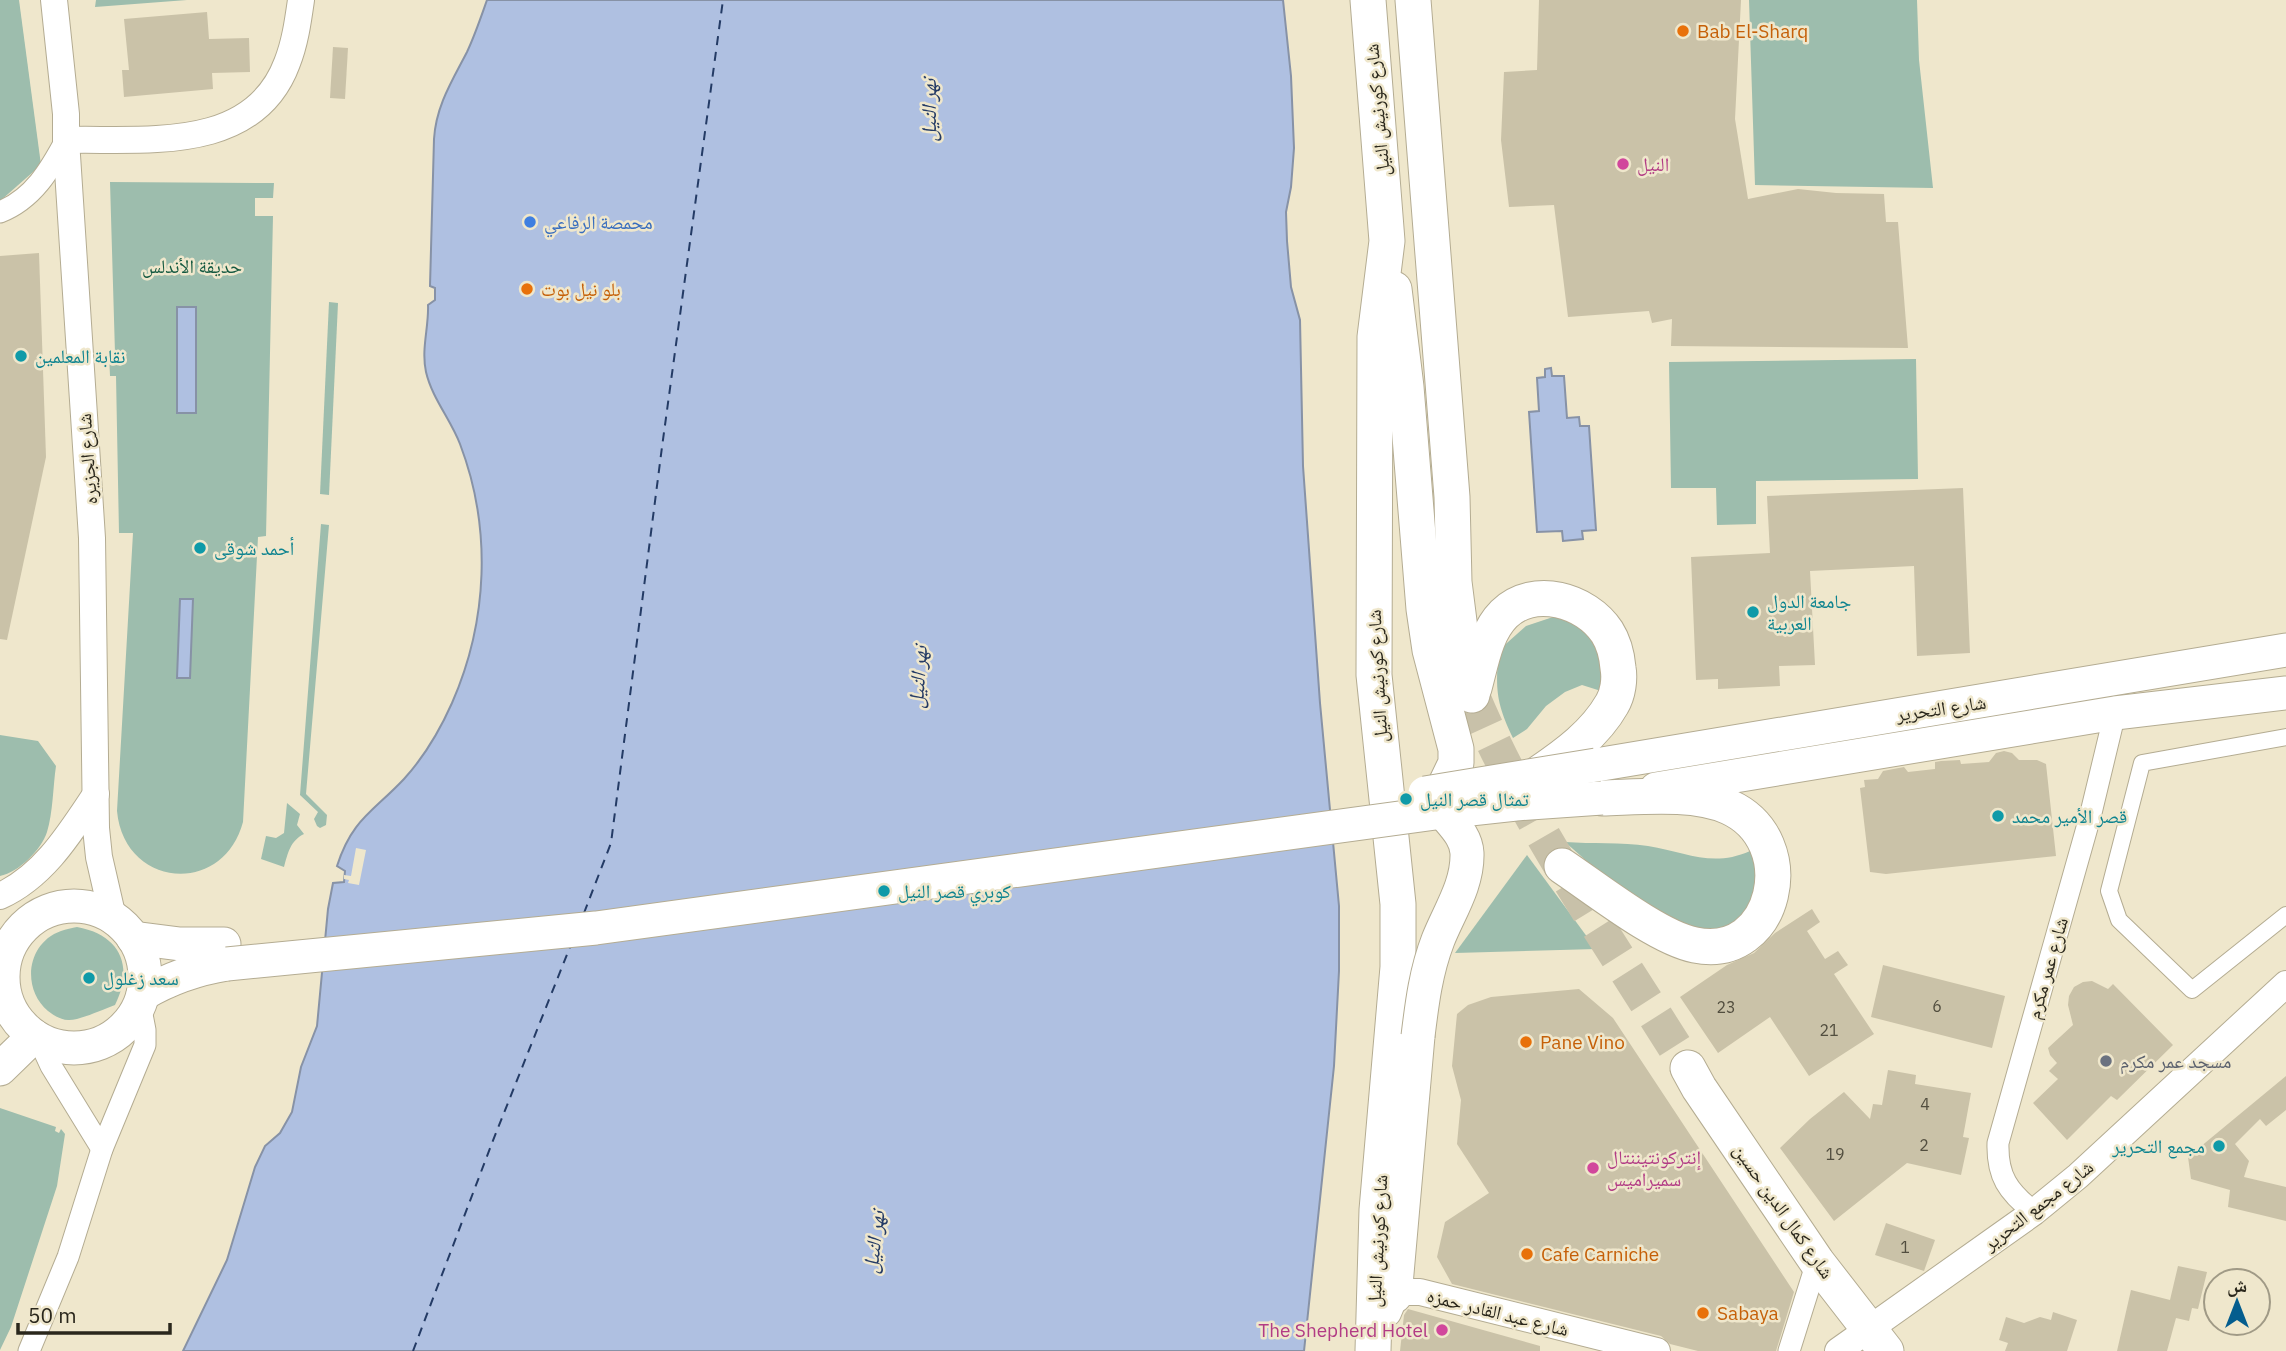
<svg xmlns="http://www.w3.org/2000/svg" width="2286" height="1351" viewBox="0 0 2286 1351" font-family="'IBM Plex Sans','Noto Naskh Arabic',sans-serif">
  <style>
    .green { fill: #9dbdad }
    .water { fill: #afc0e1; stroke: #8792a6; stroke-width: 2 }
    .pier { fill: #efe7cc }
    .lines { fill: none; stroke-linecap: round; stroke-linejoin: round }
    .ferry { stroke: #243b65; stroke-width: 2; stroke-dasharray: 9 7; stroke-linecap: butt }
    .building { fill: #cac2a8 }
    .trunk-tunnel { stroke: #c8c1a9; stroke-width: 35; stroke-dasharray: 35 18; stroke-linecap: butt }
    .pedestrian-casing { stroke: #b4ac92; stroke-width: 18 }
    .minor-casing { stroke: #b4ac92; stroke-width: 23 }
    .tertiary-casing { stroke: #b4ac92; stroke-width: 28 }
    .primary-casing { stroke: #b4ac92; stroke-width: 35 }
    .trunk-casing { stroke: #b4ac92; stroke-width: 37 }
    .pedestrian { stroke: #fff; stroke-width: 16 }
    .minor { stroke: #fff; stroke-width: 21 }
    .tertiary { stroke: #fff; stroke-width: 26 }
    .primary { stroke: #fff; stroke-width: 33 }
    .trunk { stroke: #fff; stroke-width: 35 }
    .primary-bridge-casing { stroke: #b4ac92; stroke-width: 35; stroke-linecap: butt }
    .primary-bridge { stroke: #fff; stroke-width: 33 }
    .food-dot { fill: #e8710a; stroke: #efe7cc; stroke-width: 2.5 }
    .hotel-dot { fill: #d1479c; stroke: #efe7cc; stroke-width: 2.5 }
    .shop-dot { fill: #3f7fe0; stroke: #efe7cc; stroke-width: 2.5 }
    .culture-dot { fill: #0f9aa8; stroke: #efe7cc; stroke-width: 2.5 }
    .worship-dot { fill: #6b7280; stroke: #efe7cc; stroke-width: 2.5 }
    .labels { text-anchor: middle; stroke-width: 5; stroke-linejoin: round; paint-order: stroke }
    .number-label { font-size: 16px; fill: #524e3f }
    .food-label { font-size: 19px; fill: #c56008; stroke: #efe7cc; text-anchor: start }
    .street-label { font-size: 19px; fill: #2a271c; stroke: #efe7cc }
    .hotel-label { font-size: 19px; fill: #b23c85; stroke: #efe7cc; text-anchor: start }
    .shop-label { font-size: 19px; fill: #366cbe; stroke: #efe7cc; text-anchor: start }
    .park-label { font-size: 19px; fill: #145940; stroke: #efe7cc }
    .culture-label { font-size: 19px; fill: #0d838f; stroke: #efe7cc; text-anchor: start }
    .worship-label { font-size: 19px; fill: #5b616d; stroke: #efe7cc; text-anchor: start }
    .water-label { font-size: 21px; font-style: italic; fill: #243b65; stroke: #efe7cc }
  </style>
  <rect width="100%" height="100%" fill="#efe7cc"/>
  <g class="green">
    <polygon points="0,0 19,0 41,165 0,201"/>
    <polygon points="96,0 187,0 95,7"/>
    <polygon points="1749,0 1917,0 1919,60 1933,188 1755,185"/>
    <path d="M 110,182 L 274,183 L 273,198 L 255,198 L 255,216 L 273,216 L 266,536 L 258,537 L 243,822 C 223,897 124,888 117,811 L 133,533 L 119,533 L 116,376 L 110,376 L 109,354 L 115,353 Z"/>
    <polygon points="329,302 338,303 329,495 320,494"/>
    <polygon points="1916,359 1918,479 1756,481 1756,524 1717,525 1716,488 1671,488 1669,362"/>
    <polygon points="321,524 329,525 306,794 327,815 326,825 320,828 317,826 314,819 318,812 300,795"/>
    <path d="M 1556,616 L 1586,628 L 1605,652 L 1601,691 L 1582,685 L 1565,692 L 1546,706 L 1527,729 L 1513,738 C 1496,703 1495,688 1499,650 L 1526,626 Z"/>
    <path d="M 0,735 L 38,741 L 56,766 C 53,786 53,813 47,832 C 41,850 19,872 0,876 Z"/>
    <path d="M 287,803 L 300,814 L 297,825 L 304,834 C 290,841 288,853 284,867 L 261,859 L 266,836 L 276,838 L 284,833 Z"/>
    <path d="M 1565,842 C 1592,844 1621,842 1648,846 C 1686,852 1712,868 1750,851 L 1760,862 L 1758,888 L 1746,917 L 1721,933 L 1686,931 L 1624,894 Z"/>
    <polygon points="1527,855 1596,949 1455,953"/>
    <path d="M 77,927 C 121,935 134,967 115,1005 C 104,1009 78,1021 68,1020 C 61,1020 53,1015 48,1011 C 21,988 27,943 61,931 C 66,929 72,928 77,927 Z"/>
    <polygon points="0,1108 56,1127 55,1131 59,1133 61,1129 65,1134 57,1186 11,1327 0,1350"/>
  </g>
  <g class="water">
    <path d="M 487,0 L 1283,0 L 1291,76 L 1294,148 L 1291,187 L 1286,212 L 1287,241 L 1291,287 L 1300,320 L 1303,466 L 1320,703 L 1339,906 L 1339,971 L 1334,1066 L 1304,1351 L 183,1351 L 227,1260 L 255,1167 L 265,1146 L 280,1133 L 292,1112 L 301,1067 L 317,1026 L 328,909 L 333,883 L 344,882 L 345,871 L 337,866 C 352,819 373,812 404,779 C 424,757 440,730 452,703 C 488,621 492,528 460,444 C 451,420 432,398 426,372 C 421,349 429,327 428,305 L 435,300 L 435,288 L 430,286 L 434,139 C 436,106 452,81 467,52 C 475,35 481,17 487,0 Z"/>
    <rect x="177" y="307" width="19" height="106"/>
    <polygon points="1551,368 1552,376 1564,376 1567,418 1579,417 1580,426 1589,426 1596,530 1582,531 1583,539 1563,541 1562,531 1537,532 1529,412 1539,411 1537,378 1545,377 1545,369"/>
    <polygon points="180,599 193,599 190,678 177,678"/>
  </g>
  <polygon class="pier" points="356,848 366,850 359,885 348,883 349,880 344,879 344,875 351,876"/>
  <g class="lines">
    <g class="ferry">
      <polyline points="584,913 611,843 662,447 723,0"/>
      <polyline points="413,1351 492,1143 570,947"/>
    </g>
  </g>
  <g class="building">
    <polygon points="1539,0 1741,0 1735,119 1748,199 1798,189 1836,193 1884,194 1886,222 1898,222 1908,348 1671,346 1672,319 1652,323 1649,311 1568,317 1554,205 1509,207 1501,140 1504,72 1537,70"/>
    <polygon points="207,12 209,39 249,38 250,72 212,73 213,89 124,97 122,70 129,70 124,19"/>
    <polygon points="333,47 348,48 345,99 330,98"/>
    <polygon points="39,253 46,457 7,640 0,639 0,256"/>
    <polygon points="1963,488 1970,653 1917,656 1914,566 1810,571 1815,665 1779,666 1780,686 1718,689 1718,679 1696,680 1691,557 1770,553 1767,496"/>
    <polygon points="2004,751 2012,753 2019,760 2037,760 2046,764 2056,856 1886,874 1870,872 1860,788 1865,787 1864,780 1878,779 1883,771 1904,767 1908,772 1935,769 1935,762 1941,761 1960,760 1961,764 1989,762 1996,753"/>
    <polygon points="1812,909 1820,922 1807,931 1825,959 1838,951 1848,965 1834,974 1874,1034 1809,1076 1770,1017 1718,1053 1680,997 1727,965 1754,953 1775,933"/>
    <polygon points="1883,965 2005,996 1992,1048 1871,1017"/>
    <polygon points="2092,981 2108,989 2113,984 2173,1045 2117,1100 2111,1096 2067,1140 2033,1103 2058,1079 2049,1071 2057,1063 2050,1055 2048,1048 2073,1025 2068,1005 2069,996 2074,987 2083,982"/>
    <polygon points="1579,989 1613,1018 1794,1292 1776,1351 1698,1351 1670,1344 1661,1336 1452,1284 1437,1257 1445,1222 1489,1193 1457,1144 1461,1100 1452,1066 1457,1014 1468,1005 1491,997"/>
    <polygon points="1888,1070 1916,1075 1915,1084 1971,1093 1963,1137 1969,1138 1961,1175 1907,1163 1834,1221 1780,1148 1810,1119 1844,1092 1870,1119 1873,1104 1882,1105"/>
    <polygon points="2286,1076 2286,1110 2266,1126 2260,1119 2235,1144 2249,1161 2244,1177 2286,1187 2286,1221 2228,1207 2230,1190 2191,1179 2188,1157"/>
    <polygon points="1886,1223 1935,1240 1924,1271 1875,1255"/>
    <polygon points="2178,1266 2207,1272 2198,1309 2192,1308 2189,1321 2176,1318 2167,1351 2117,1351 2131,1290 2170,1300"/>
    <polygon points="1408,1309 1540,1346 1540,1351 1400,1351 1404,1315"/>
    <polygon points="2053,1312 2077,1320 2067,1351 2005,1351 2008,1343 1999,1340 2006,1317 2024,1323 2040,1317 2051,1320"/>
  </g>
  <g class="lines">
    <path class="trunk-tunnel" d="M 1472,695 C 1527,826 1613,947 1688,1068"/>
    <g class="pedestrian-casing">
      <polyline id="pedestrian" points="2286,737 2142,763 2109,891 2119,920 2192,990 2286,915"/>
    </g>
    <g class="minor-casing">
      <g id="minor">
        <path d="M 0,212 C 33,199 50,170 66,140"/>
        <polyline points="0,972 2,974"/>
        <polyline points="39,1040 51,1066 102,1149"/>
        <path d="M 2034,1212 C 2008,1192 1997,1176 1998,1143 L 2090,817 L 2115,713"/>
        <polyline points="29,1351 68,1257 102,1149 145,1045 145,1030 140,1004"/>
        <polyline points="1789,1351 1817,1262"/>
      </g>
    </g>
    <g class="tertiary-casing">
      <g id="tertiary">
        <polyline points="54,0 66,114 66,140 92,538 96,828 99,857 113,918"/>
        <path d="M 66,140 C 144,138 253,154 287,63 C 295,43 298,21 301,0"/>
        <path d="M 0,896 C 44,876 70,833 96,794"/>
        <polyline points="1388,1313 1395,1296 1407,1292 1420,1292 1657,1351"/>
        <polyline points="1838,1351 2034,1212 2078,1176 2286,984"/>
      </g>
    </g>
    <g class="primary-casing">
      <g id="primary">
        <polyline points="1596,765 2286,650"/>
        <polyline points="1656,789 2115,713 2286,693"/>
        <circle cx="74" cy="977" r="71"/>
        <polyline points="133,938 180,944 224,944"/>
        <path d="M 143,994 C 170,978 196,969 227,964"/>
        <polyline points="0,1069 34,1036"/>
        <polyline points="1395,1296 1418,1036"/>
      </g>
    </g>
    <g class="trunk-casing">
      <g id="trunk">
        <polyline points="1368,0 1387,241 1375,337 1374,675 1398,904 1398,967 1377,1210 1373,1351"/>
        <polyline points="1413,0 1452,497 1454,582 1461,637 1472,695"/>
        <polyline points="1394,289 1406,387 1424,609 1430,650 1456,749 1456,763 1443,790"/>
        <path d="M 1474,688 C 1481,663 1485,633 1504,614 C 1534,585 1586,600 1607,632 C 1614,643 1617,656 1618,668 C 1620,679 1618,694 1612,704 C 1595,734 1566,755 1538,774"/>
        <path d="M 1562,866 C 1595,888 1658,938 1695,945 C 1776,962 1804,841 1729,807 C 1694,791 1640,797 1602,798"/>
        <polyline points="1688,1068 1699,1088 1817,1262 1886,1351"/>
      </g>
    </g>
    <use href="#pedestrian" class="pedestrian"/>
    <use href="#minor" class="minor"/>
    <use href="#tertiary" class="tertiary"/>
    <use href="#primary" class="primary"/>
    <use href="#trunk" class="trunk"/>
    <g class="primary-bridge-casing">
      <g id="primary-bridge">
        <polyline points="1425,793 1596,765"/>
        <polyline points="227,964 596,928 1443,812 1516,804 1602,798"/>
        <path d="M 1418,1036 C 1422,1003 1426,971 1438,940 C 1449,912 1468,885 1467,853 C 1466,836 1453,825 1443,812"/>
      </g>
    </g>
    <use href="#primary-bridge" class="primary-bridge"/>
  </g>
  <g class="food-dot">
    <circle cx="1683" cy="31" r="7"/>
    <circle cx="527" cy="289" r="7"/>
    <circle cx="1526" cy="1042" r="7"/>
    <circle cx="1527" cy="1254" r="7"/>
    <circle cx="1703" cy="1313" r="7"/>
  </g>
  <g class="hotel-dot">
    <circle cx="1623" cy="164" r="7"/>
    <circle cx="1593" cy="1168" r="7"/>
    <circle cx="1442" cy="1330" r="7"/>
  </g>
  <circle class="shop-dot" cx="530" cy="222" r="7"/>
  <g class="culture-dot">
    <circle cx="21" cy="356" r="7"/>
    <circle cx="200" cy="548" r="7"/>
    <circle cx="1753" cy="612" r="7"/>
    <circle cx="1406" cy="799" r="7"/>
    <circle cx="1998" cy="816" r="7"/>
    <circle cx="884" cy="891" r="7"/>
    <circle cx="89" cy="978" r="7"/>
    <circle cx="2219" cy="1146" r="7"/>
  </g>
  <circle class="worship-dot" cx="2106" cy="1061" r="7"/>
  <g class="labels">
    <g class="number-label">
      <text x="1937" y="1012">6</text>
      <text x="1726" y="1013">23</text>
      <text x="1829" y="1036">21</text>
      <text x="1925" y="1110">4</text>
      <text x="1924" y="1151">2</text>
      <text x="1835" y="1160">19</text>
      <text x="1905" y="1253">1</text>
    </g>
    <g class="food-label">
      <text x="1697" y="38">Bab El-Sharq</text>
      <text x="541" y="296">بلو نيل بوت</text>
      <text x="1540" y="1049">Pane Vino</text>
      <text x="1541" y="1261">Cafe Carniche</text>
      <text x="1717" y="1320">Sabaya</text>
    </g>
    <g class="street-label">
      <text transform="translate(1377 110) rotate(-95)" y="7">شارع كورنيش النيل</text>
      <text transform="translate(87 459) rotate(-94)" y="7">شارع الجزيره</text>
      <text transform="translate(1377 676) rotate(-93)" y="7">شارع كورنيش النيل</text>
      <text transform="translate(1941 708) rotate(-8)" y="7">شارع التحرير</text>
      <text transform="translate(2047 968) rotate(-74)" y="7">شارع عمر مكرم</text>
      <text transform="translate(2038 1205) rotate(-38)" y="7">شارع مجمع التحرير</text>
      <text transform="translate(1784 1211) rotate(55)" y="7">شارع كمال الدين حسين</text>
      <text transform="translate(1377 1241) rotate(-87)" y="7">شارع كورنيش النيل</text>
      <text transform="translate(1498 1312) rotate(14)" y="7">شارع عبد القادر حمزه</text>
    </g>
    <g class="hotel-label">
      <text x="1637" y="171">النيل</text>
      <text x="1607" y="1164">إنتركونتيننتال<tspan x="1607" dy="22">سميراميس</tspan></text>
      <text x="1428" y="1337" text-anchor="end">The Shepherd Hotel</text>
    </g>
    <g class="shop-label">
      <text x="544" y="229">محمصة الرفاعي</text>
    </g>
    <g class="park-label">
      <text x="192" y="273">حديقة الأندلس</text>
    </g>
    <g class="culture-label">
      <text x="35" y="363">نقابة المعلمين</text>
      <text x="214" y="555">أحمد شوقى</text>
      <text x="1767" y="608">جامعة الدول<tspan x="1767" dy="22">العربية</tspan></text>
      <text x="1420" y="806">تمثال قصر النيل</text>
      <text x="2012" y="823">قصر الأمير محمد</text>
      <text x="898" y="898">كوبري قصر النيل</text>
      <text x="103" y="985">سعد زغلول</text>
      <text x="2205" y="1153" text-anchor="end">مجمع التحرير</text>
    </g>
    <g class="worship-label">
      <text x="2120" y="1068">مسجد عمر مكرم</text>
    </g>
    <g class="water-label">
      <text transform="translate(929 110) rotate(-90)" y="7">نهر النيل</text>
      <text transform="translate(918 677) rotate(-86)" y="7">نهر النيل</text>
      <text transform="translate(874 1242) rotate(-83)" y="7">نهر النيل</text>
    </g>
  </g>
  <g transform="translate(2237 1302)"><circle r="33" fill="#efe7cc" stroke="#a09a86" stroke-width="2"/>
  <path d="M0-5L12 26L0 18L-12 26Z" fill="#045d8e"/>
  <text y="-10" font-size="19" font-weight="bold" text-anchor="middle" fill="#2a271c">ش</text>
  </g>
  <path d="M18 1323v10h152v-10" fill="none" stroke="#2a271c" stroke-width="3.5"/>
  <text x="28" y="1323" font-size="21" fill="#2a271c" stroke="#efe7cc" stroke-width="5" paint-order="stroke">50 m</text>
</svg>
